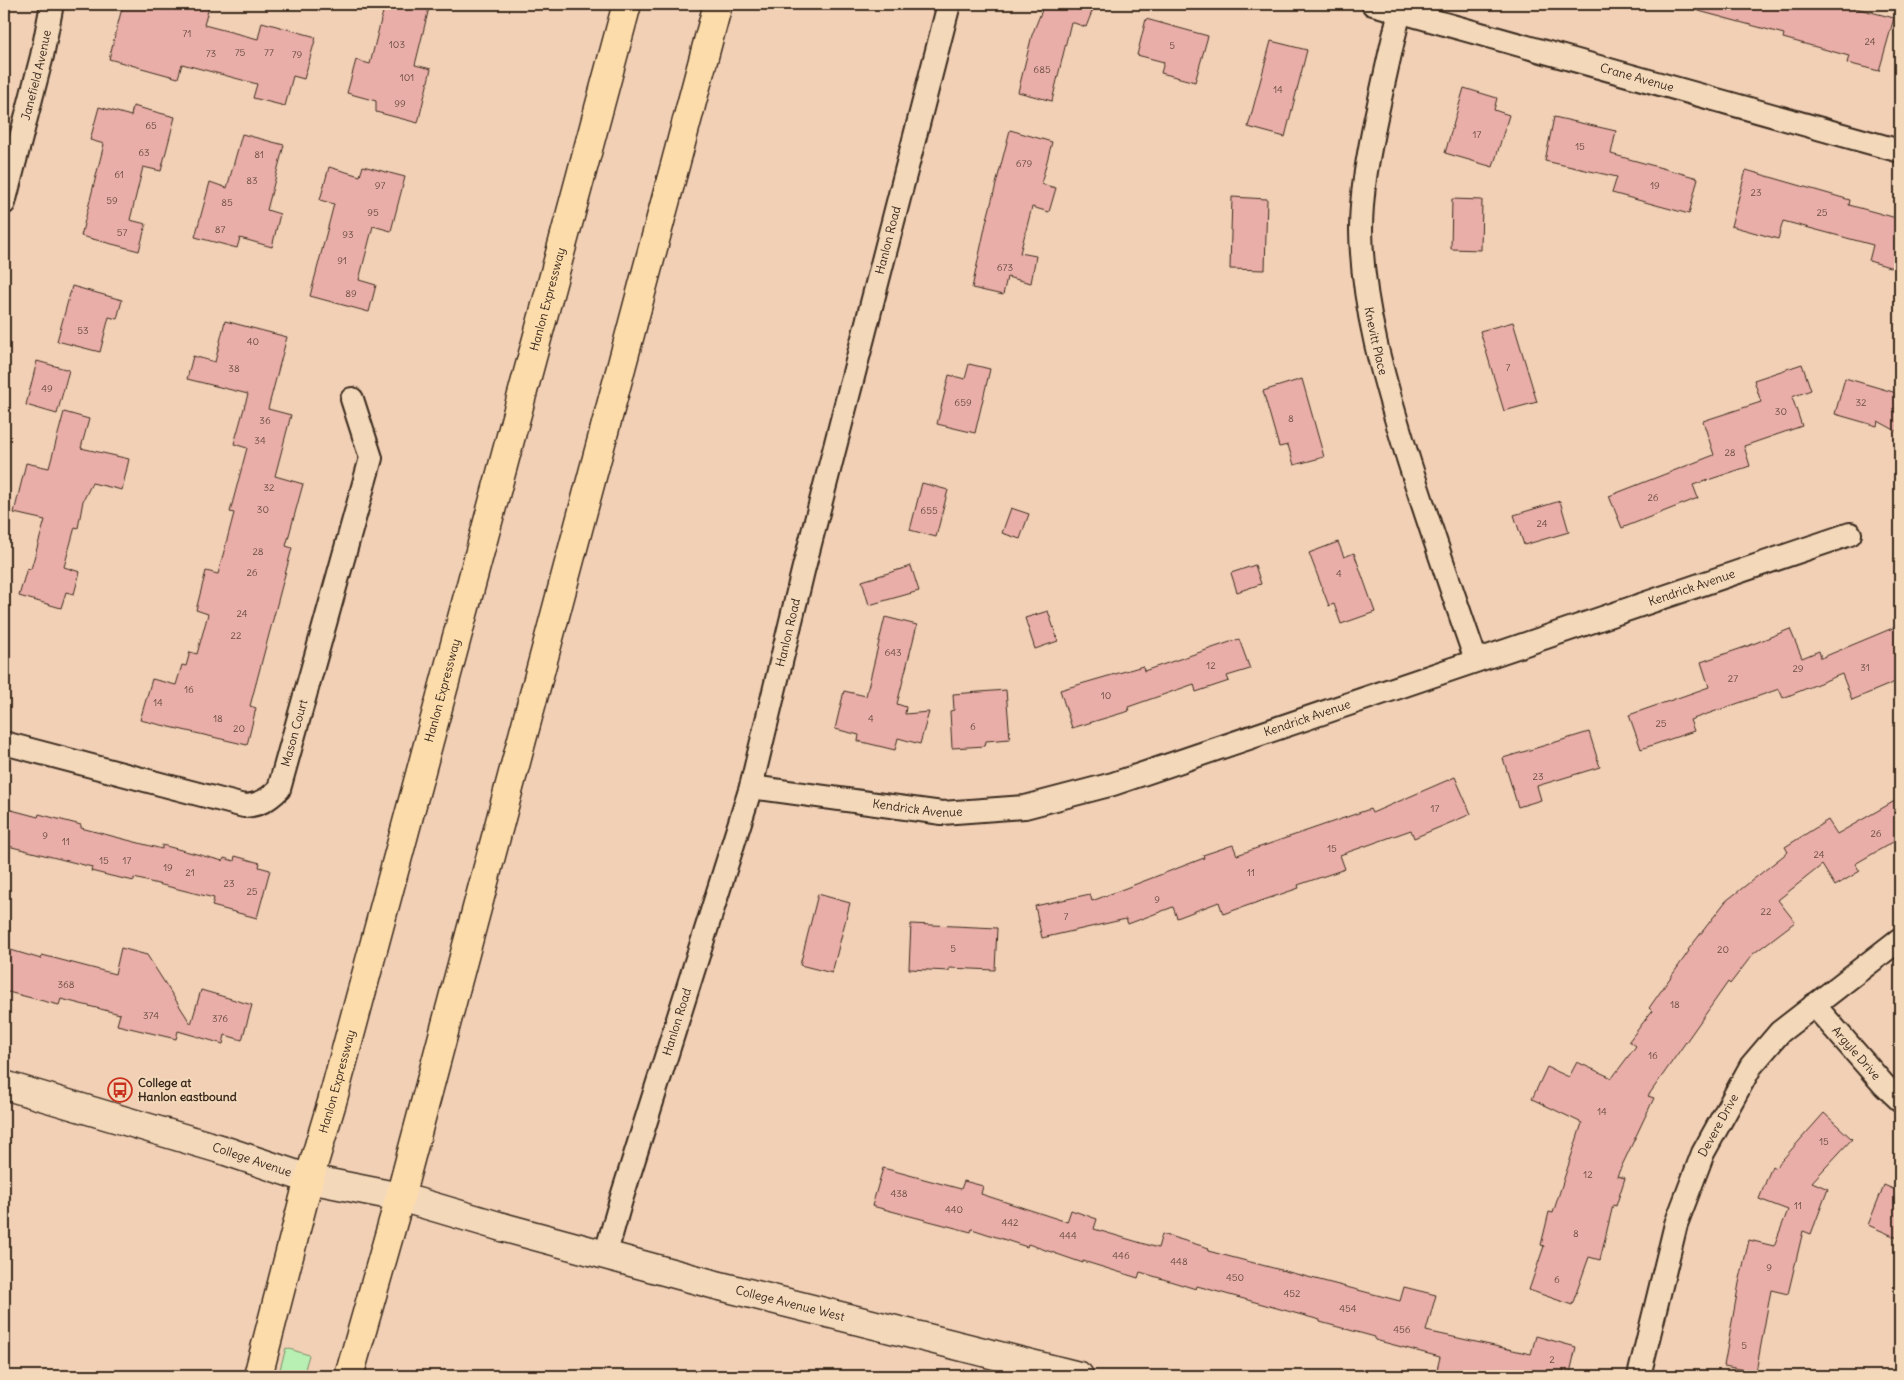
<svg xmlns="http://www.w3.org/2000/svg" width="1904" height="1380" viewBox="0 0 1904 1380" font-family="Delius,sans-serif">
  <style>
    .green { fill: #b8efb2; stroke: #7a8c68 }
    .building { fill: #e9aea7; stroke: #3b2a1e }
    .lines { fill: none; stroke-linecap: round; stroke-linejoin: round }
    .minor-casing { stroke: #3b2a1e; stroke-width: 26 }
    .tertiary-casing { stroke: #3b2a1e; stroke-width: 31 }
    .secondary-casing { stroke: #3b2a1e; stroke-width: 31 }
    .trunk-casing { stroke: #3b2a1e; stroke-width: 31 }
    .minor { stroke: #f3d8ba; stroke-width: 22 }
    .tertiary { stroke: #f3d8ba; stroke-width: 28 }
    .secondary { stroke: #f3d8ba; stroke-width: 28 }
    .trunk { stroke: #fddcac; stroke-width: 28 }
    .labels { text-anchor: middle; stroke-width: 4; stroke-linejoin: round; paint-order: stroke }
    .number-label { font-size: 10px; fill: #664b40 }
    .street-label { font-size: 12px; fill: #3b2a1e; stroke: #f3d8ba }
    .poi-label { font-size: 12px; font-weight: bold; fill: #3b2a1e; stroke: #f3d8ba; text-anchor: start }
  </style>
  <rect width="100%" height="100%" fill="#f1d0b6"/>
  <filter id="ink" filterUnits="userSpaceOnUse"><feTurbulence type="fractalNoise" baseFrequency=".02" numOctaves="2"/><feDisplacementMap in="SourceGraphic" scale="10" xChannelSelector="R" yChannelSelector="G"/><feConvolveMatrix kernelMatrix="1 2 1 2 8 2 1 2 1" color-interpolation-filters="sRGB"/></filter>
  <g filter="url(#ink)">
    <polygon class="green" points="286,1348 309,1355 303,1376 278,1376"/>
    <g class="building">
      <polygon points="123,4 196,4 209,7 204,25 258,39 262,22 316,37 304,79 293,76 285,106 253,98 257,84 220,74 182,64 178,78 109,59"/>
      <polygon points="385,4 430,4 415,65 431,69 418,123 376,112 376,101 347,93 356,60 370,64"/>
      <polygon points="1030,4 1095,4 1086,27 1071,22 1052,101 1018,92 1032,35 1042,10"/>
      <polygon points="1696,4 1840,4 1894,18 1879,71 1847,63 1849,56 1783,38 1784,34 1695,10"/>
      <polygon points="1146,19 1208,36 1195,82 1161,73 1164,62 1137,55"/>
      <polygon points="1271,41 1307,50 1285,137 1248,127"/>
      <polygon points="1464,88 1497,98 1494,110 1509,115 1493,167 1445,153"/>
      <polygon points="133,106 175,117 161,171 143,167 130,220 146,224 139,251 81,236 104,144 90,140 99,107 131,116"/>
      <polygon points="1554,117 1616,131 1611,154 1698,178 1689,214 1612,193 1617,177 1545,161"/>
      <polygon points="1010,130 1052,142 1041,184 1056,188 1049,212 1032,207 1020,253 1036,256 1031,283 1007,277 1003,295 972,288 986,223"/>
      <polygon points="242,134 284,145 267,210 280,214 272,247 240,238 237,248 195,237 210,182 227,188"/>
      <polygon points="363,166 405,177 391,231 373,226 359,280 376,285 369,312 310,296 334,204 320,200 329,167 360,176"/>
      <polygon points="1746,170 1850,200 1849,205 1900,219 1900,270 1869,261 1873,245 1783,221 1778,239 1731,226"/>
      <polygon points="1232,197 1267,199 1265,270 1230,269"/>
      <polygon points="1452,199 1482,200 1481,250 1451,249"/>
      <polygon points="72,286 122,300 117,319 109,317 100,352 57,341"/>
      <polygon points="225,321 287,337 268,409 291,415 275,476 303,484 286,546 292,548 250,706 256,708 247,745 140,720 152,679 176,685 182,665 186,666 190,652 197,654 208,614 196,610 206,571 218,574 234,513 230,512 247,448 234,444 248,394 187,379 193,356 215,362"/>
      <polygon points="1513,322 1537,402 1504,411 1480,331"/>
      <polygon points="37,361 69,370 57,414 26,405"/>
      <polygon points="969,364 990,369 975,433 937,424 949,375 965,379"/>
      <polygon points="1802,364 1811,390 1792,397 1802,426 1744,446 1750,466 1693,485 1698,498 1622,528 1609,496 1714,455 1703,421 1761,402 1754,380"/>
      <polygon points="1845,378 1900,394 1900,433 1878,421 1877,426 1835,414"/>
      <polygon points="1302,379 1324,457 1294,465 1288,445 1279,447 1263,391"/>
      <polygon points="64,412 89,419 81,448 129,459 122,490 92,483 83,501 78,528 75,527 64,567 80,572 74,594 66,592 61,608 19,596 27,568 31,569 45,520 14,513 26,463 49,468"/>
      <polygon points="922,483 948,490 936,537 910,530"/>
      <polygon points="1560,501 1569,532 1524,545 1514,515"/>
      <polygon points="1011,508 1029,514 1020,539 1002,533"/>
      <polygon points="1338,542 1344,557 1354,553 1375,612 1341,624 1334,604 1329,606 1309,553"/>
      <polygon points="1255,565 1261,584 1237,592 1231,573"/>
      <polygon points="911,566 919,591 869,605 862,581"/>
      <polygon points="1048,611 1058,641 1035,649 1025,618"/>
      <polygon points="885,617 917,625 897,704 906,707 905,714 929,712 920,744 898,738 895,750 858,741 859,735 835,729 844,691 866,696"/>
      <polygon points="1900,625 1900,680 1852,700 1842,674 1783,698 1779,689 1690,720 1694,731 1641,749 1629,715 1709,687 1701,662 1748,646 1790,629 1802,658 1819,651 1821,658"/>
      <polygon points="1239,639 1250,669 1227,676 1229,681 1196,692 1194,684 1128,707 1129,711 1072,728 1060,690 1143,666 1144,671"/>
      <polygon points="1006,690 1010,739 986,741 985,746 952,748 950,711 954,710 953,694"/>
      <polygon points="1589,732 1600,767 1537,786 1541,800 1518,807 1503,758"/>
      <polygon points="1455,777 1471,814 1414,838 1411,830 1340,855 1345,869 1298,885 1299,888 1223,914 1219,902 1177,918 1173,907 1128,924 1126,919 1042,938 1035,906 1090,894 1092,901 1204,858 1203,855 1233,845 1237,855 1370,809 1372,813"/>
      <polygon points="1900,798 1900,838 1855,864 1860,871 1835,886 1822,865 1778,900 1795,922 1753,954 1730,984 1728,982 1648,1096 1654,1098 1617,1176 1625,1178 1616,1206 1613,1205 1600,1260 1589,1257 1572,1305 1529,1290 1544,1246 1541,1245 1549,1212 1553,1213 1582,1123 1532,1099 1547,1067 1569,1077 1577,1062 1612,1078 1636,1046 1629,1041 1652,1011 1649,1008 1689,951 1688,950 1726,901 1788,852 1785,847 1828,820 1837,834"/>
      <polygon points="4,808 38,817 39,814 81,825 81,828 162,849 162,845 223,861 224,858 234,861 235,856 260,863 259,867 270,870 257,918 212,906 214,898 134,878 134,881 111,876 91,871 92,867 4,845"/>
      <polygon points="818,894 850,903 832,973 800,965"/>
      <polygon points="911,924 997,928 995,970 949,968 949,971 909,969"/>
      <polygon points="4,948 41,959 42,955 115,974 121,948 147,955 191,1024 201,990 252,1005 242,1040 225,1035 223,1044 178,1031 176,1039 117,1025 120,1014 61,999 59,1005 4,991"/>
      <polygon points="1824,1113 1852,1139 1812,1182 1828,1189 1811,1234 1803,1231 1788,1294 1771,1290 1756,1372 1724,1366 1739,1283 1749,1240 1774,1246 1788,1210 1759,1199 1772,1166 1775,1168"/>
      <polygon points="883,1168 961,1189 964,1181 983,1186 981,1194 1067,1222 1071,1210 1097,1219 1094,1229 1158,1248 1162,1234 1209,1248 1208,1251 1400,1301 1404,1287 1436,1295 1426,1331 1531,1354 1536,1336 1576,1347 1570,1373 1563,1371 1562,1376 1448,1376 1436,1374 1440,1357 1375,1340 1375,1337 1320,1322 1320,1320 1197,1286 1196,1289 1140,1272 1138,1278 1083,1261 1083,1263 1028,1244 1027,1247 972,1229 971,1232 872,1206"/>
      <polygon points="1884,1185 1900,1192 1900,1239 1868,1225"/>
    </g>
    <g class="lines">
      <g class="minor-casing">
        <g id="minor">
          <path id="s1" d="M 1373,4 L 1900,151"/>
          <path id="s2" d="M 1400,11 C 1391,48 1383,85 1375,122 C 1368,158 1361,193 1361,230 C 1362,306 1384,380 1406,452 C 1428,522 1452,591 1476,660"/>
          <path id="s3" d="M 4,203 L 42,56 L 52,4"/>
          <path id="s4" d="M 4,743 L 244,806 C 259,805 268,800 279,789 L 371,458 L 352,399"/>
          <path id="s5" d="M 751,787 L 942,813 L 1025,807 L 1113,784 L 1850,534"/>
          <path id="s6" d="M 1814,1005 L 1884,1085 L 1900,1100"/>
          <path id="s7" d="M 605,1256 L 621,1200 L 751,787 L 803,571 L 949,4"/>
          <path id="s8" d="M 1639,1376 L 1676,1224 L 1703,1153 L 1751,1066 L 1780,1032 L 1900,939"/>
        </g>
      </g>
      <g class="tertiary-casing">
        <g id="tertiary">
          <path id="s9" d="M 502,1227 L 716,1285 L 1079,1376"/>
        </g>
      </g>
      <g class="secondary-casing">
        <g id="secondary">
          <path id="s10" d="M 4,1085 L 220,1149 L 309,1179 L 400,1197 L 502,1227"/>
        </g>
      </g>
      <g class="trunk-casing">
        <g id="trunk">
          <path id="s11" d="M 258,1376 L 309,1179 L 332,1102 L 627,4"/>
          <polyline points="349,1376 400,1197 718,4"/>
        </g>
      </g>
      <use href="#minor" class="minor"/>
      <use href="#tertiary" class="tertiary"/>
      <use href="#secondary" class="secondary"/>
      <use href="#trunk" class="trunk"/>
    </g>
  </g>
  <defs>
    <g id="bus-ring" transform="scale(1.25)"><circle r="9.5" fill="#f3d8ba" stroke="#c8321e" stroke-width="1.5"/><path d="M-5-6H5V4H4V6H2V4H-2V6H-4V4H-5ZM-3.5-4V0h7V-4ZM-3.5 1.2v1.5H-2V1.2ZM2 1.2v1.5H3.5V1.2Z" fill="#c8321e"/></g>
  </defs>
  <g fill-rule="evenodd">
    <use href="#bus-ring" x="120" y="1090"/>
  </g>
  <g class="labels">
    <g class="number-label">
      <text x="187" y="37">71</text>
      <text x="1870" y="45">24</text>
      <text x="397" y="48">103</text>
      <text x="1172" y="49">5</text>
      <text x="240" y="56">75</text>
      <text x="269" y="56">77</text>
      <text x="211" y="57">73</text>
      <text x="297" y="58">79</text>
      <text x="1042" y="73">685</text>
      <text x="407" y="81">101</text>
      <text x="1278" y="93">14</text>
      <text x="400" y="107">99</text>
      <text x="151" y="129">65</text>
      <text x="1477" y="138">17</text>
      <text x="1580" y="150">15</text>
      <text x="144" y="156">63</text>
      <text x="259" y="158">81</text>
      <text x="1024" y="167">679</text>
      <text x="119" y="178">61</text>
      <text x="252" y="184">83</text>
      <text x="380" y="189">97</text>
      <text x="1655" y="189">19</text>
      <text x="1756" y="196">23</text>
      <text x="112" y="204">59</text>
      <text x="227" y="206">85</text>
      <text x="373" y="216">95</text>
      <text x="1822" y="216">25</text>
      <text x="220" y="233">87</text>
      <text x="122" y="236">57</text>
      <text x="348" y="238">93</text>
      <text x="342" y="264">91</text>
      <text x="1005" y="271">673</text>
      <text x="351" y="297">89</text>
      <text x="83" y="334">53</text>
      <text x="253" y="345">40</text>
      <text x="1508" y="371">7</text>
      <text x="234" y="372">38</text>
      <text x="47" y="392">49</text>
      <text x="963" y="406">659</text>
      <text x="1861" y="406">32</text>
      <text x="1781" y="415">30</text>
      <text x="1291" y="422">8</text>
      <text x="265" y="424">36</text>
      <text x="260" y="444">34</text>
      <text x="1730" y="456">28</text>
      <text x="269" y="491">32</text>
      <text x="1653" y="501">26</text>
      <text x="263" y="513">30</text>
      <text x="929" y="514">655</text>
      <text x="1542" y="527">24</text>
      <text x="258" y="555">28</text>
      <text x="252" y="576">26</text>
      <text x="1339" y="577">4</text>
      <text x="242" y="617">24</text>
      <text x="236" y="639">22</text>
      <text x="893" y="656">643</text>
      <text x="1211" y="669">12</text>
      <text x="1865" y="671">31</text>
      <text x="1798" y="672">29</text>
      <text x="1733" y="682">27</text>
      <text x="189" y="693">16</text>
      <text x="1106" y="699">10</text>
      <text x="158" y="706">14</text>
      <text x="218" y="722">18</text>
      <text x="871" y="722">4</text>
      <text x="1661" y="727">25</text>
      <text x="973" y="730">6</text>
      <text x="239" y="732">20</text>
      <text x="1538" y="780">23</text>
      <text x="1435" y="812">17</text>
      <text x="1876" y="837">26</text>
      <text x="45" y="839">9</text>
      <text x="66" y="845">11</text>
      <text x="1332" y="852">15</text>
      <text x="1819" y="858">24</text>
      <text x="104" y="864">15</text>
      <text x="127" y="864">17</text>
      <text x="168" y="871">19</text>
      <text x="190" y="876">21</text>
      <text x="1251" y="876">11</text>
      <text x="229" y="887">23</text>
      <text x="252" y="895">25</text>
      <text x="1157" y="903">9</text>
      <text x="1766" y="915">22</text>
      <text x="1066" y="920">7</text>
      <text x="953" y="952">5</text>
      <text x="1723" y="953">20</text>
      <text x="66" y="988">368</text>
      <text x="1675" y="1008">18</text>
      <text x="151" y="1019">374</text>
      <text x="220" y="1022">376</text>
      <text x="1653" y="1059">16</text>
      <text x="1602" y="1115">14</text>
      <text x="1824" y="1145">15</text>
      <text x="1588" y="1178">12</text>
      <text x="899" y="1197">438</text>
      <text x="1798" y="1209">11</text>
      <text x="954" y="1213">440</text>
      <text x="1010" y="1226">442</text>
      <text x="1576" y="1237">8</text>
      <text x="1068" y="1239">444</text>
      <text x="1121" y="1259">446</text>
      <text x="1179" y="1265">448</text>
      <text x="1769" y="1271">9</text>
      <text x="1235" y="1281">450</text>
      <text x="1557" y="1283">6</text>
      <text x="1292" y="1297">452</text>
      <text x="1348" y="1312">454</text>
      <text x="1402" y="1333">456</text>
      <text x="1744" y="1349">5</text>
      <text x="1552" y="1363">2</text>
    </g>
    <g class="street-label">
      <text dy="4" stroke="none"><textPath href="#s3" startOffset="132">Janefield Avenue</textPath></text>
      <text dy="4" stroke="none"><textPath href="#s1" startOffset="274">Crane Avenue</textPath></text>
      <text dy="4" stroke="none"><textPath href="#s7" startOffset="1055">Hanlon Road</textPath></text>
      <text dy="4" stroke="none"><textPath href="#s11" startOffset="1115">Hanlon Expressway</textPath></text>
      <text dy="4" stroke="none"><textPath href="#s2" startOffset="335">Knevitt Place</textPath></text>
      <text dy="4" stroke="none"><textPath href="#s5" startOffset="978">Kendrick Avenue</textPath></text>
      <text dy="4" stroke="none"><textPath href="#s7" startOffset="650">Hanlon Road</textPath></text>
      <text dy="4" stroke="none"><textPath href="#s11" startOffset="710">Hanlon Expressway</textPath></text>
      <text dy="4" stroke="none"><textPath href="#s5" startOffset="572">Kendrick Avenue</textPath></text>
      <text dy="4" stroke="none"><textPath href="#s4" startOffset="346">Mason Court</textPath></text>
      <text dy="4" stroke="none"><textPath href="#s5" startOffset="168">Kendrick Avenue</textPath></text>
      <text dy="4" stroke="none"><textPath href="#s7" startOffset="245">Hanlon Road</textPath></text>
      <text dy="4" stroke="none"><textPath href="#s6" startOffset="64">Argyle Drive</textPath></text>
      <text dy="4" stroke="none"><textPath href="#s11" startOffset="305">Hanlon Expressway</textPath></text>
      <text dy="4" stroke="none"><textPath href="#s8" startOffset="264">Devere Drive</textPath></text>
      <text dy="4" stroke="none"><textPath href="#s10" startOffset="259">College Avenue</textPath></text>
      <text dy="4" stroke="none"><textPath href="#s9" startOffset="298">College Avenue West</textPath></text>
    </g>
    <g class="poi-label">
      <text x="138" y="1087">College at<tspan x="138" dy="14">Hanlon eastbound</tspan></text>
    </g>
  </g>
  <rect width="1904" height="1380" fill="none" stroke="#f3d8ba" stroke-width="20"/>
  <rect x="10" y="10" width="1884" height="1360" fill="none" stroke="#3b2a1e" stroke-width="2" filter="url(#ink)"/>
</svg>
